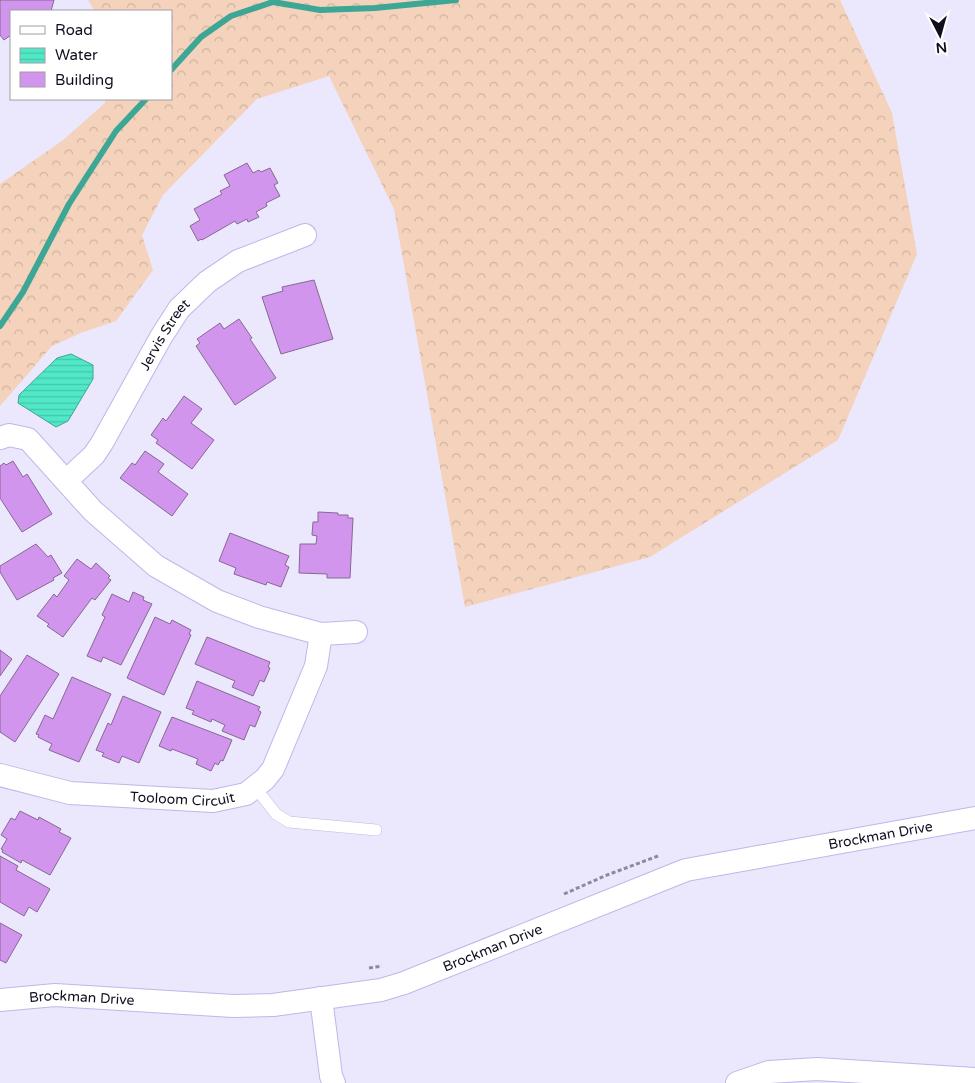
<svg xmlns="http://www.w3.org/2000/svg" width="975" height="1083" viewBox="0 0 975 1083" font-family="'Varela Round',sans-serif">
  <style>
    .forest { fill: url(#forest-crowns) }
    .water { fill: url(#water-rules); stroke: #3da694 }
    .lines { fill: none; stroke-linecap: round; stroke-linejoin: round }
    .stream { stroke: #3da694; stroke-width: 6 }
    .building { fill: #d295ed; stroke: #856992 }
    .lane-casing { stroke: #c1b6e8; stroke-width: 12 }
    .street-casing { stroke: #c1b6e8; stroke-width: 24 }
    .path { stroke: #8e899d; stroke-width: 3; stroke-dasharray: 4 2.5; stroke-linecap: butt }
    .lane { stroke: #fff; stroke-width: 11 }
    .street { stroke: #fff; stroke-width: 22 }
    .labels { text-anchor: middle; stroke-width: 4; stroke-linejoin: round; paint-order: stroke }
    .street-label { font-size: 14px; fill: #120d1e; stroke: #fff }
  </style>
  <defs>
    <pattern id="forest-crowns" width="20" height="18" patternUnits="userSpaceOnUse" patternTransform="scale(1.25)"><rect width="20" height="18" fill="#f4d2bb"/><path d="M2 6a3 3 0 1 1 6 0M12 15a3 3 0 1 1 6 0" fill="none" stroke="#d0b3a0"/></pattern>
    <pattern id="water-rules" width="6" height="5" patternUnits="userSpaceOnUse" patternTransform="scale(1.25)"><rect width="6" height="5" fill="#50e8c6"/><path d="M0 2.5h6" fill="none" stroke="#45c6aa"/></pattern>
  </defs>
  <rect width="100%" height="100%" fill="#ebe7fc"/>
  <polygon class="forest" points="88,0 840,0 892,113 917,254 838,440 650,557 465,607 394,209 329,76 257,99 163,195 142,235 153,270 116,321 83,332 52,346 0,406 0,184 62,141 105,103 105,99 171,99 171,11 95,11"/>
  <polygon class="water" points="71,354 93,365 93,379 68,421 56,427 18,403 19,395 57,358"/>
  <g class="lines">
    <g class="stream">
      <polyline points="171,70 201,37 231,16 273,2 320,10 375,8 456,0"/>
      <polyline points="0,326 23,292 69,204 116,131 146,99"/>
    </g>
  </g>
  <g class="building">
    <polygon points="0,0 54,0 51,11 11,11 11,35 4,40 0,35"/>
    <polygon points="247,163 253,173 259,170 261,172 270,168 278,183 274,185 280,196 266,203 267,206 256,212 259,217 248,222 247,219 237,224 235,221 202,240 201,239 198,241 190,226 200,220 194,209 222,194 220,191 230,186 224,175"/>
    <polygon points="314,280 333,339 281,354 262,297 283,291 282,287"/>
    <polygon points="239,319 252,338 250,339 276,378 235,405 196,346 200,343 197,339 220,323 224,329"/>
    <polygon points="184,396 202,409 191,423 214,440 192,469 156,443 158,440 151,435 163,418 166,421"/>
    <polygon points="145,451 164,464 158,472 188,494 172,516 120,478 132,463 135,465"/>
    <polygon points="13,461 23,477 27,474 52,514 22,532 0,498 0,466 4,463 6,465"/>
    <polygon points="318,512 338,513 338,515 348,515 348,518 353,518 350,578 327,578 327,574 299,573 300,544 316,544 317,536 312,535 313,522 318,522"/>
    <polygon points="230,533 289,556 285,565 289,567 281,587 267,582 266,585 234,574 236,568 219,561"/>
    <polygon points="36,544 48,557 51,555 62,573 53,578 54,580 17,600 0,572 0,566"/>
    <polygon points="77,559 91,569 96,563 110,576 108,578 111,580 95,600 92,598 63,637 47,626 49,624 37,616 54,594 57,597 69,580 64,576"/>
    <polygon points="133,592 144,597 143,600 152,604 121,665 103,657 101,662 87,656 105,617 102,615 112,594 129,602"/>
    <polygon points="155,617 170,624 172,620 191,630 189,634 191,635 164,695 127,678"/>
    <polygon points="207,637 270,662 268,667 270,668 264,682 260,680 253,696 232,687 235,681 195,664"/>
    <polygon points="0,650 12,659 0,676"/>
    <polygon points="27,655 59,674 15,742 0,732 0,696"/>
    <polygon points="72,677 111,694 79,762 49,750 52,744 38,737 39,735 36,734 45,715 53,719"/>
    <polygon points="197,681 260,707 258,710 261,712 255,727 250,725 244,740 222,731 225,725 212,719 211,722 192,714 194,711 186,708"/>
    <polygon points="123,696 161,712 139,763 122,756 119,763 102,756 104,753 96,750 108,723 111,725"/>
    <polygon points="172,717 232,740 223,761 221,760 218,765 215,763 211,771 196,764 198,759 172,749 171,751 159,746"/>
    <polygon points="20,811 38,820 39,817 61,829 59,832 71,838 50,875 22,860 21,863 2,852 3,850 1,849 7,839 1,835 11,818 15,820"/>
    <polygon points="0,856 18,866 16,870 50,889 37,912 29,907 24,916 0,902"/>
    <polygon points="0,923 22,935 6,963 0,960"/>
  </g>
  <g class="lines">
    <g class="lane-casing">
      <polyline id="lane" points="255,787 276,814 289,822 376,830"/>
    </g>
    <g class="street-casing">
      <g id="street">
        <polyline points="0,438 9,435 28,439 93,511 156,566 217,601 259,617 321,634 356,632"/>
        <path id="s1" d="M 66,481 L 94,455 L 102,443 L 161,337 L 179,309 L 207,282 L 238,261 L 305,235"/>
        <path id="s2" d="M 0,775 L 70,793 L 213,801 L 246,794 L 265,779 L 273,769 L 316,666 L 321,634"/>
        <polyline points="321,998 331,1076 334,1083"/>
        <path id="s3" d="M 0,1000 L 55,995 L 233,1006 L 273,1005 L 381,990 L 404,983 L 686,870 L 975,818"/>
        <polyline points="737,1083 769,1072 817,1069 975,1079"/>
      </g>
    </g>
    <g class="path">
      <polyline points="564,894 607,875 658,856"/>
      <polyline points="369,968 382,966"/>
    </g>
    <use href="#lane" class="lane"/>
    <use href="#street" class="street"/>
  </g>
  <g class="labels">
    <g class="street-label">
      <text dy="5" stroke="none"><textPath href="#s1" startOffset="178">Jervis Street</textPath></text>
      <text dy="5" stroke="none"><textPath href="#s2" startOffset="185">Tooloom Circuit</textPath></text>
      <text dy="5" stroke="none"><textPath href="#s3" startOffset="908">Brockman Drive</textPath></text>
      <text dy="5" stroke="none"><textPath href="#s3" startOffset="502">Brockman Drive</textPath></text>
      <text dy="5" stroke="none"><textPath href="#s3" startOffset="82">Brockman Drive</textPath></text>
    </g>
  </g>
  <rect x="10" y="10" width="162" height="90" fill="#ffffff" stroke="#a09ea5"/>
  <rect x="20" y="26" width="25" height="8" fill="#ffffff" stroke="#a09ea5"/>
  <text x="55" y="35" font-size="15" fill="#120d1e">Road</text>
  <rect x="20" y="48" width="25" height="15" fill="url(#water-rules)" stroke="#a09ea5"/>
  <text x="55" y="60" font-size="15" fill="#120d1e">Water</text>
  <rect x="20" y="72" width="25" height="15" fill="#d295ed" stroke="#a09ea5"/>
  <text x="55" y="85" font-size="15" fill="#120d1e">Building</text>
  <g transform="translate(940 35) rotate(174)" stroke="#ffffff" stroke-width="4" paint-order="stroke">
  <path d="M0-4L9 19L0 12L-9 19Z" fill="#120d1e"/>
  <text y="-8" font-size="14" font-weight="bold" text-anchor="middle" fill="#120d1e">N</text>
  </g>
</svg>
